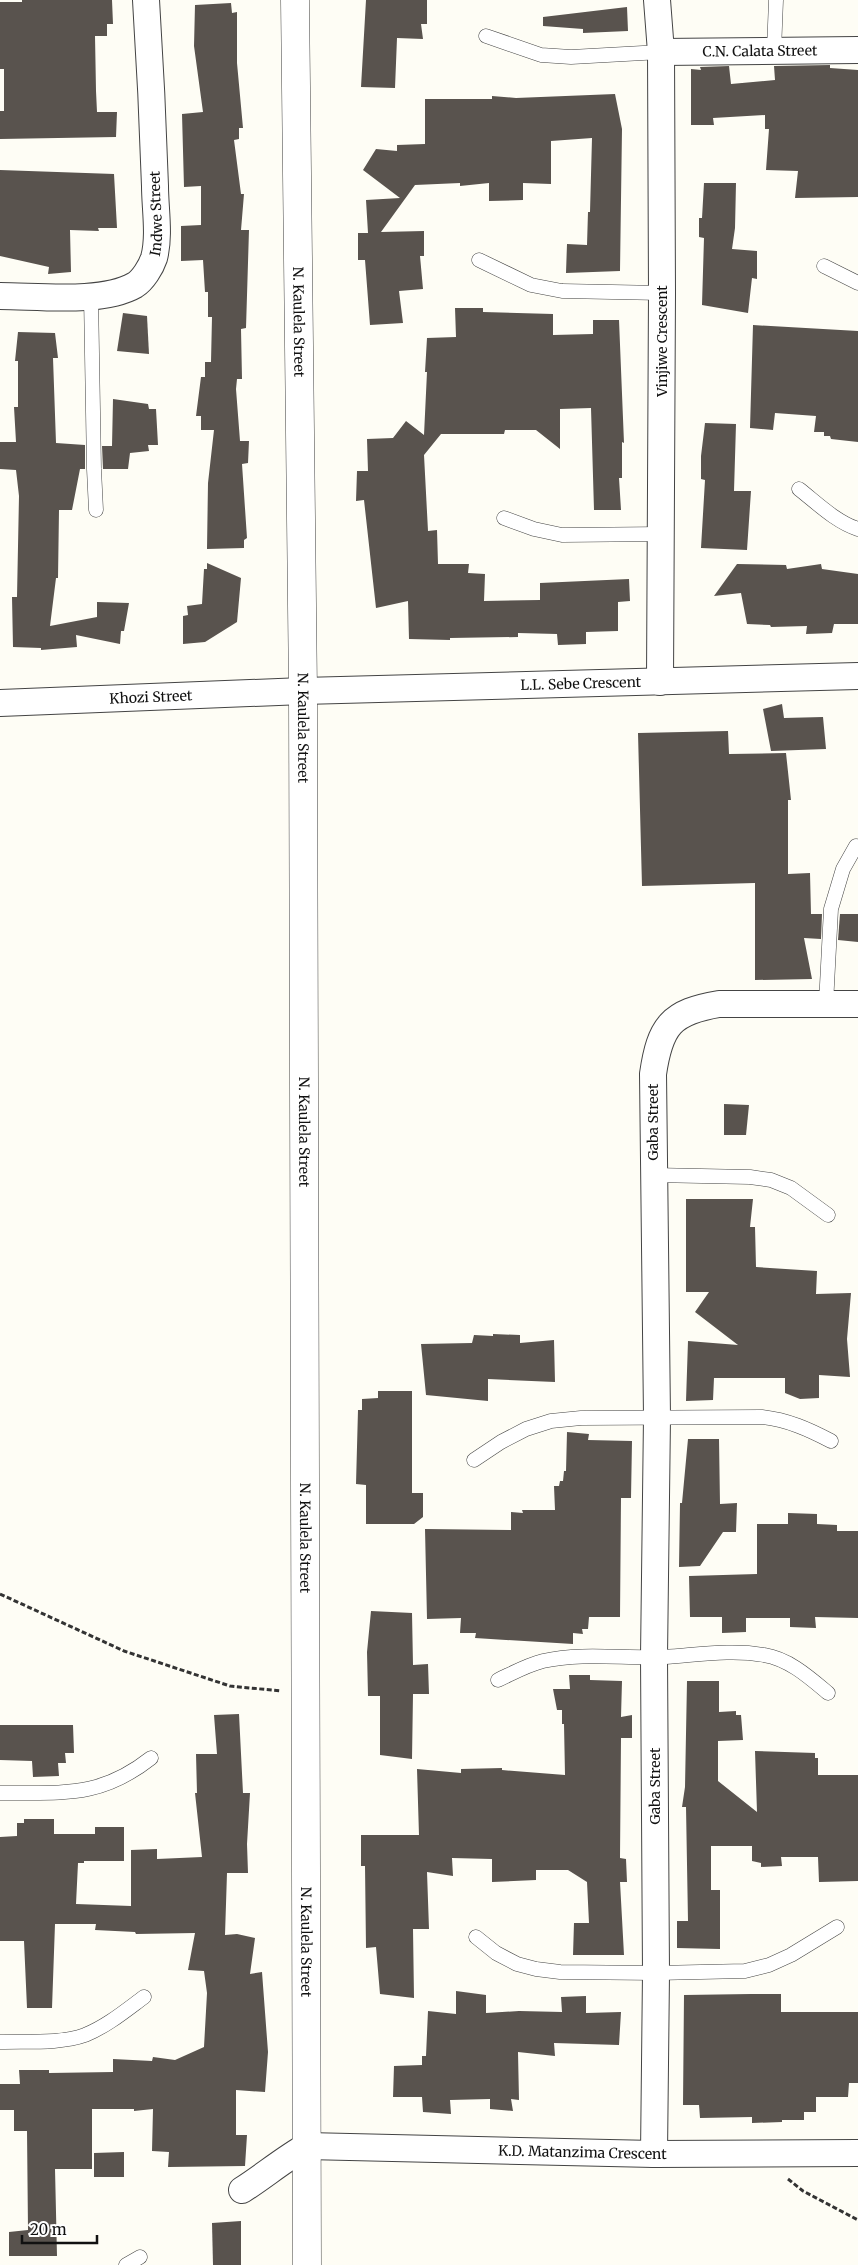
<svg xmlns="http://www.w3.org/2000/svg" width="858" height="2265" viewBox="0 0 858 2265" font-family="Merriweather,serif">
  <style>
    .building { fill: #59534e }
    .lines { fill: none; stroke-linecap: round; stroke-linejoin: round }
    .service-casing { stroke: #444; stroke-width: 15 }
    .minor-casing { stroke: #444; stroke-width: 28 }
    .tertiary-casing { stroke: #444; stroke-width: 29 }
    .path { stroke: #333; stroke-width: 3; stroke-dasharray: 5 2.5; stroke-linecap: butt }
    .service { stroke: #fff; stroke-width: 14 }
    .minor { stroke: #fff; stroke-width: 26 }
    .tertiary { stroke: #fff; stroke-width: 28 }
    .labels { text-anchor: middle; stroke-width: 5; stroke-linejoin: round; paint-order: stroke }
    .street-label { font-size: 14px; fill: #111; stroke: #fff }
  </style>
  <rect width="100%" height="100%" fill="#fefdf5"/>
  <g class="building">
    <polygon points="22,0 112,0 113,24 107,24 107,36 95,36 96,91 97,112 117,112 116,137 0,139 0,111 4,111 4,69 0,69 0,2 22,2"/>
    <polygon points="366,0 427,0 427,24 421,24 423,39 397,38 395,88 361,87"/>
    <polygon points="231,3 232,13 237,12 237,63 243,128 239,128 239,139 234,140 241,194 244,194 241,230 249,230 246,328 241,329 242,379 237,379 236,389 240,441 249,441 248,463 242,464 247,538 244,540 244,548 207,549 208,483 214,430 201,430 201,416 196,416 201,377 205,377 205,362 211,362 212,317 208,317 208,292 205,292 203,260 181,261 181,226 201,225 201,186 184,187 182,114 203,112 194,46 195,5"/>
    <polygon points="627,7 628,31 583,33 583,29 543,26 543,17"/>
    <polygon points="830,65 830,68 858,70 858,197 795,198 798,171 766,170 769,129 765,129 765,115 713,118 714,125 691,125 691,69 701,70 700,67 729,66 731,84 775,80 774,66"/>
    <polygon points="615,94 622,129 620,271 566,273 567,244 587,245 588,212 590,212 592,138 551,141 551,184 523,183 523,200 489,201 489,183 460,186 460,183 415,185 381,232 424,231 424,256 420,256 423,289 399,291 403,323 370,325 365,260 358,260 358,233 368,233 366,200 400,198 363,170 376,149 397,151 397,145 425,144 425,99 492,99 492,96 516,98"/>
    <polygon points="0,170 114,174 117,228 98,228 99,231 70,230 71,272 48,274 49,267 0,256"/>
    <polygon points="704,183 736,183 735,228 732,249 757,251 757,279 752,278 748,313 702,305 704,238 699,237 699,218 702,218"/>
    <polygon points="455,308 483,308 483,312 553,314 553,335 593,334 593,320 619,320 624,443 622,442 622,478 619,478 621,510 594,510 591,408 560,409 560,449 536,430 505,430 504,434 441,434 424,455 428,531 437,530 438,564 469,564 468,573 485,574 484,601 540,600 540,583 629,579 630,601 618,602 618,631 586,632 586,644 558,645 557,634 518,633 518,637 450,638 450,640 409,639 408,601 376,608 364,500 356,501 357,471 368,471 367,439 393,438 406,421 424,435 427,372 425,372 427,338 456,337"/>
    <polygon points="123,313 147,316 149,354 117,351"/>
    <polygon points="753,325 858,331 858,442 831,439 830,436 824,436 824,432 814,432 816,416 775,413 773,430 750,428"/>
    <polygon points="18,332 55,333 58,358 53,358 56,443 85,445 85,469 80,469 72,510 59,510 58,578 56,578 50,626 97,617 97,602 129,603 124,631 121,631 120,644 76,635 77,647 41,650 41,648 13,647 12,597 17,597 19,496 16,470 0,469 0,442 16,442 14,407 18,407 18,361 15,361"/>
    <polygon points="113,399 148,404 149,409 156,409 158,445 148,445 149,451 130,453 128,469 103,469 102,446 112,446"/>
    <polygon points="705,423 736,424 734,491 751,491 747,550 701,548 705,480 701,479 701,456"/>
    <polygon points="207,563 241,578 237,622 205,642 183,644 183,616 188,615 187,606 202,604 204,569 207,569"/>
    <polygon points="737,564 786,565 787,569 821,564 822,569 858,574 858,624 834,624 832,633 806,634 807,626 771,627 770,625 747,624 741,593 714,596"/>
    <polygon points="782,704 784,718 823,717 826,749 771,751 763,709"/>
    <polygon points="728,731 729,754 786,753 791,800 788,800 788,874 810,873 811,914 822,914 821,939 804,938 812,979 755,980 755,883 642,886 638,733"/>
    <polygon points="840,914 858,914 858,942 838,940"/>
    <polygon points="724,1104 749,1105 746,1135 724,1135"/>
    <polygon points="686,1199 753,1199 750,1227 755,1227 756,1267 817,1271 816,1294 851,1293 847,1339 850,1377 819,1375 819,1398 800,1399 785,1393 785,1378 714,1378 713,1400 686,1401 688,1341 738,1345 695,1312 709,1292 686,1292"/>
    <polygon points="493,1334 520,1335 520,1343 554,1340 555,1382 488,1379 488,1401 426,1395 421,1344 472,1343 474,1335 493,1336"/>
    <polygon points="378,1391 412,1391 412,1493 423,1493 423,1517 414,1524 366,1524 366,1485 356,1484 358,1410 362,1410 362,1399 378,1398"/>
    <polygon points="567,1432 589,1434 588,1440 632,1441 631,1498 621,1498 620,1617 589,1617 588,1629 582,1629 583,1634 573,1633 573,1644 475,1638 476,1633 460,1633 461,1618 427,1619 425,1529 511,1530 511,1512 523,1513 522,1510 555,1510 554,1486 559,1486 560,1481 563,1481 564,1471 566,1471"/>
    <polygon points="688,1439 719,1439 720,1504 737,1503 736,1532 723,1532 700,1566 679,1567 680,1503 682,1503"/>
    <polygon points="788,1513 817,1514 817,1524 837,1525 837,1531 858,1531 858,1618 815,1617 816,1628 790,1627 790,1618 746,1618 746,1632 722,1633 722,1617 690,1617 689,1576 757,1574 757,1524 788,1524"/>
    <polygon points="371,1611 412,1613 413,1665 428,1664 429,1694 413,1694 412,1759 380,1755 380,1696 368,1696 367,1652"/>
    <polygon points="569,1675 590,1675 590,1680 622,1681 621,1717 632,1715 632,1738 621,1738 620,1858 626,1859 627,1882 620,1882 624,1955 573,1955 574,1923 589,1923 587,1882 568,1870 536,1870 536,1880 492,1882 492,1859 452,1858 453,1876 427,1872 429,1929 413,1929 414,1998 380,1994 376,1947 366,1948 365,1866 361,1866 361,1835 419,1835 417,1769 461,1773 461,1769 502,1768 502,1770 565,1775 564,1724 562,1724 562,1710 557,1710 553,1689 570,1689"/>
    <polygon points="687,1681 719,1681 719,1712 736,1711 736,1715 741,1715 743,1740 718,1741 718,1781 757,1812 755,1751 815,1753 815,1758 818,1758 818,1775 858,1775 858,1881 819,1882 818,1857 781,1857 782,1866 761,1867 761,1863 752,1861 752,1846 711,1846 711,1890 720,1890 720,1949 677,1948 677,1921 688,1921 686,1807 682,1807 685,1787"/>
    <polygon points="239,1714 243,1793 250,1793 247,1844 248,1873 227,1873 225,1935 237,1934 255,1938 250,1974 262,1972 268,2052 265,2092 236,2090 236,2135 247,2135 245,2166 168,2167 169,2152 152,2151 153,2109 134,2111 134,2109 92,2109 92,2169 55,2169 57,2256 9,2256 9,2232 28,2230 27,2131 14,2131 14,2110 0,2110 0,2084 20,2084 19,2070 49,2070 49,2073 113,2072 113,2059 152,2061 153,2057 175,2060 204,2047 207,1993 204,1971 188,1970 195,1933 136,1934 135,1932 95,1930 96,1924 55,1924 52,2008 27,2008 24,1941 0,1941 0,1837 17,1836 17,1823 24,1823 24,1819 54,1819 54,1834 95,1834 95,1827 124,1827 124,1861 84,1861 84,1863 78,1863 76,1904 131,1906 131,1850 157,1849 157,1859 202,1857 195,1793 197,1793 196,1754 217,1754 214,1715"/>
    <polygon points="0,1725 73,1725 74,1753 65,1753 66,1763 58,1763 59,1776 33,1777 32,1761 0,1760"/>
    <polygon points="456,1991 486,1995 486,2013 519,2011 562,2012 561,1997 586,1996 586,2013 621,2012 619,2045 554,2043 555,2056 518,2052 519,2100 511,2099 513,2111 490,2109 490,2099 450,2100 451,2114 423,2112 422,2097 393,2097 394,2066 422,2065 422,2056 426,2056 428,2011 456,2014"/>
    <polygon points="751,1994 781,1994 781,2012 858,2012 858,2083 849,2083 848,2097 816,2097 816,2112 804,2112 804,2120 782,2120 782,2122 752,2123 752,2117 700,2118 699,2105 683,2105 684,1995"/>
    <polygon points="124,2152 124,2177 94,2177 94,2153"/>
    <polygon points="241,2221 241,2265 213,2265 212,2223"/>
  </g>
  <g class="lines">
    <g class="service-casing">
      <g id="service">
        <polyline points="486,36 541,55 571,57 661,52"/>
        <polyline points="774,51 776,0"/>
        <polyline points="479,260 531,285 562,291 662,293"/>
        <polyline points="824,266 858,283"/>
        <polyline points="91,296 94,469 96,510"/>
        <path d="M 799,489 C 817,503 836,522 858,529"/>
        <polyline points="504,518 534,529 562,535 662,534"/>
        <polyline points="826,1004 831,909 843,869 856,846"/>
        <polyline points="653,1175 750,1177 771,1180 791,1188 828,1215"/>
        <path d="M 474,1460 L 501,1442 L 526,1429 L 551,1421 L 581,1418 L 762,1417 C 788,1420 808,1429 831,1441"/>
        <path d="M 498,1680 C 513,1673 527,1665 543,1661 C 583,1652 625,1659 665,1657 C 697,1655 732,1649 764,1655 C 789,1659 809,1677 828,1693"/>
        <path d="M 0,1793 C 62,1792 99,1799 151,1758"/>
        <polyline points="476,1937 496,1953 517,1964 536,1969 560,1972 656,1973 745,1971 769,1965 791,1955 837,1927"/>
        <path d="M 0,2042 C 26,2041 60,2044 85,2035 C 107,2026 125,2011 144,1997"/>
        <polyline points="126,2265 140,2257"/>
      </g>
    </g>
    <g class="minor-casing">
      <g id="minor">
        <polyline points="657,0 661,52 662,293 660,682"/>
        <path id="s1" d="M 661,52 L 858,50"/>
        <path id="s2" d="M 0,296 C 38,296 102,304 135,285 C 143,280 151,267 154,258 C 160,236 155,208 155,186 C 153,124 150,62 146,0"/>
        <path id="s3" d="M 0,703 L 303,691 L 858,676"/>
        <path d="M 654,2154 L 656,1973 L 654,1657 L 657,1417 L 653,1074 C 660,1026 671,1012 719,1004 L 858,1004"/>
        <path id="s4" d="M 242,2190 C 264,2176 284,2159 307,2146 L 654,2154 L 858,2153"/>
      </g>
    </g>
    <g class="tertiary-casing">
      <g id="tertiary">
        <path id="s5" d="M 295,0 L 303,691 L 307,2265"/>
      </g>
    </g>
    <g class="path">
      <polyline points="0,1594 124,1651 230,1686 281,1691"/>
      <polyline points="788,2179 803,2191 858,2220"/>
    </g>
    <use href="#service" class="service"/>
    <use href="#minor" class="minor"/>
    <use href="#tertiary" class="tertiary"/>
  </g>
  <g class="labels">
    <g class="street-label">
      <text dy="5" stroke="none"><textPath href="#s1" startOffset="99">C.N. Calata Street</textPath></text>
      <text dy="5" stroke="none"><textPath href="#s2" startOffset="215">Indwe Street</textPath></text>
      <text dy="5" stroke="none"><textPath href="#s5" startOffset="322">N. Kaulela Street</textPath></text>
      <text transform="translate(662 341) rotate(-90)" y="5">Vinjiwe Crescent</text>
      <text dy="5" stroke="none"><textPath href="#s3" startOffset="581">L.L. Sebe Crescent</textPath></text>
      <text dy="5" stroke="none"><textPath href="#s3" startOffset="151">Khozi Street</textPath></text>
      <text dy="5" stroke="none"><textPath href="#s5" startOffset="728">N. Kaulela Street</textPath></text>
      <text transform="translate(653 1122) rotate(-90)" y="5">Gaba Street</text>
      <text dy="5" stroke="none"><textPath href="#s5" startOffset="1132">N. Kaulela Street</textPath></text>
      <text dy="5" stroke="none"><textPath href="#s5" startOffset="1538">N. Kaulela Street</textPath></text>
      <text transform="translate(655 1786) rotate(-90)" y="5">Gaba Street</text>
      <text dy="5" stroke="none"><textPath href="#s5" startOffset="1942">N. Kaulela Street</textPath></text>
      <text dy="5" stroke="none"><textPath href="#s4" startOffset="354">K.D. Matanzima Crescent</textPath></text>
    </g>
  </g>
  <path d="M22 2235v8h75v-8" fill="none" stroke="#111111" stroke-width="2.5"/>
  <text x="30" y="2235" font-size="15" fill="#111111" stroke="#ffffff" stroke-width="4" paint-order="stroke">20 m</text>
</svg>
